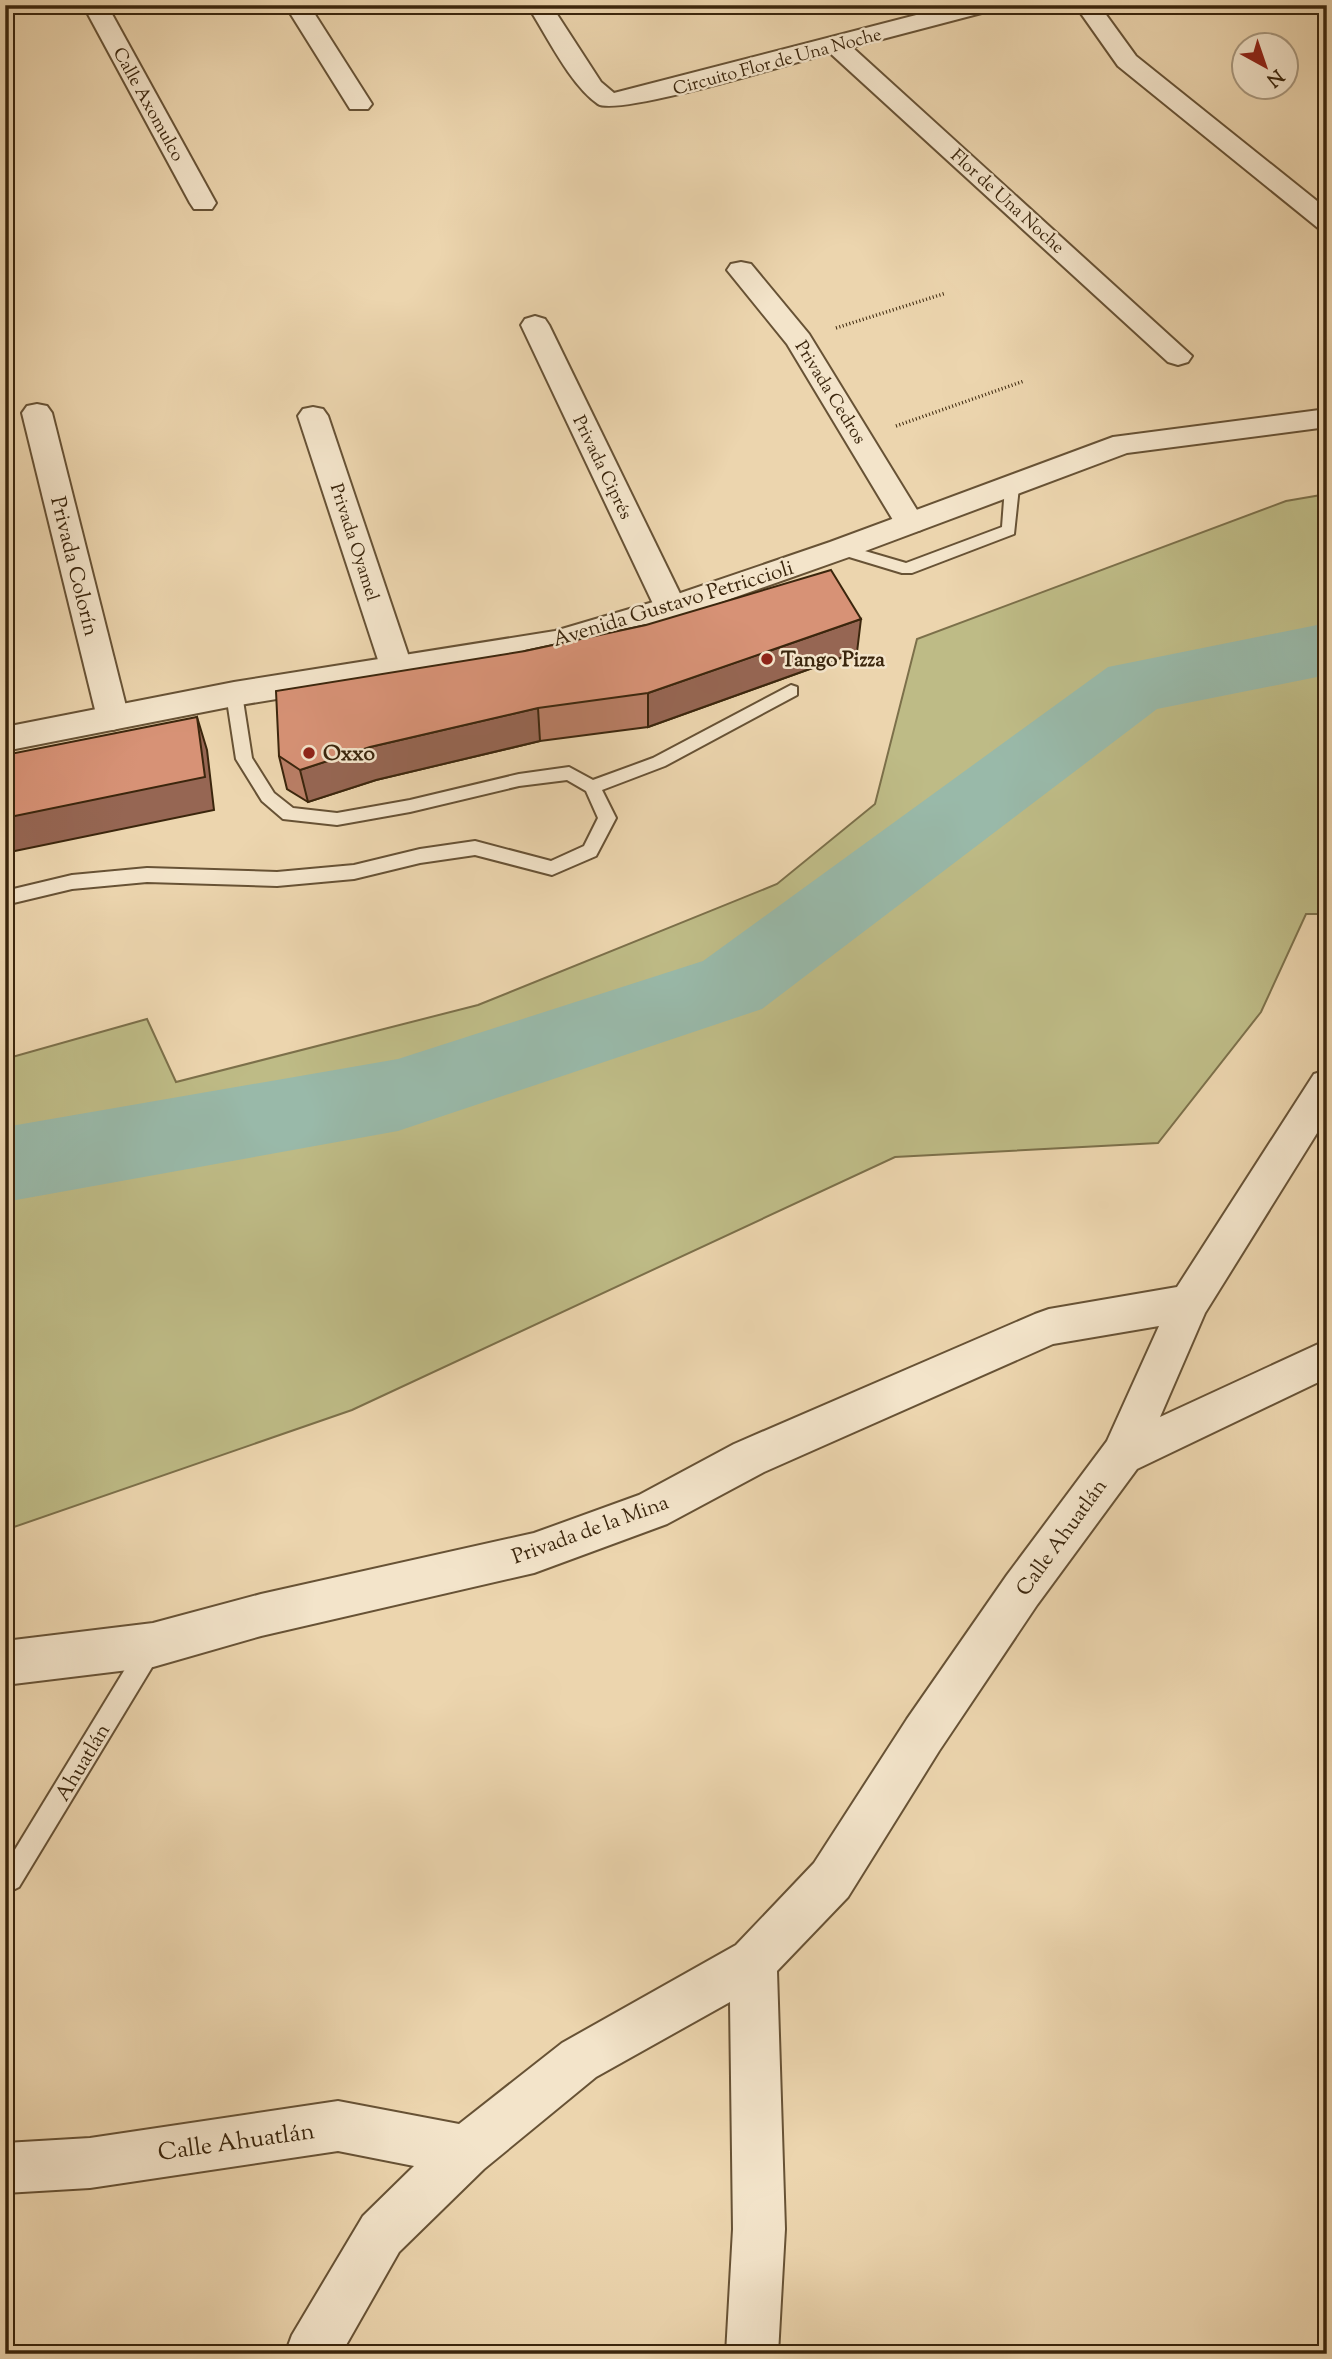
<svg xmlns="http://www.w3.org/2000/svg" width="1332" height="2359" viewBox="0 0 1332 2359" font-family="'Sorts Mill Goudy',serif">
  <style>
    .green { fill: #bebb86; stroke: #7c704a; stroke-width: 2 }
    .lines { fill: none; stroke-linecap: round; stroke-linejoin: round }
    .river { fill: #99b9a9; fill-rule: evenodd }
    .service-casing { stroke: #675235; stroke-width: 4 }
    .minor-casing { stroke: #675235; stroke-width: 4 }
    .tertiary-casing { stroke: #675235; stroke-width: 4 }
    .path { stroke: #3b260d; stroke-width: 3.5; stroke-dasharray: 1 2.5; stroke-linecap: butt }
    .service { fill: #f3e4ca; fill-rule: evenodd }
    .minor { fill: #f3e4ca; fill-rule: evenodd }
    .tertiary { fill: #f3e4ca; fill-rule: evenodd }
    .wall { fill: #b97e65; stroke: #3b260d; stroke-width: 2 }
    .shaded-wall { fill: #966653; stroke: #3b260d; stroke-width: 2 }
    .building { fill: #d79276; stroke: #3b260d; stroke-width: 2 }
    .poi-dot { fill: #8f2418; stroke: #f3e4ca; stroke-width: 2.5 }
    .labels { text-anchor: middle; stroke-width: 5; stroke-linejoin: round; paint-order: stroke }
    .far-street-label { font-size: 18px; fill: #3b260d; stroke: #f3e4ca }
    .street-label { font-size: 21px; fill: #3b260d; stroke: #f3e4ca }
    .poi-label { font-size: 21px; font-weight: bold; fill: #3b260d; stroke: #f3e4ca; text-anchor: start }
    .near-street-label { font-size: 24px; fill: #3b260d; stroke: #f3e4ca }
  </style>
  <rect width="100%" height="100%" fill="#ecd5ae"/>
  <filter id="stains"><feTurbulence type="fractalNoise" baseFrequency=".00286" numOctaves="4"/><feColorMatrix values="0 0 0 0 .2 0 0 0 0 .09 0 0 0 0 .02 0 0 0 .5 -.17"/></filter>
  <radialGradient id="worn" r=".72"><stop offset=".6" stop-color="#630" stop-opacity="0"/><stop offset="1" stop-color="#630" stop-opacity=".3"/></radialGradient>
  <polygon class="green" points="1327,494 1327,914 1306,914 1261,1012 1158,1143 895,1157 352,1410 14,1527 5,1525 5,1059 147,1019 176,1082 478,1005 777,884 875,804 917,639 1286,501"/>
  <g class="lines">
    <polygon class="river" points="1327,623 1327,675 1157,709 762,1009 398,1131 5,1202 5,1127 398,1059 703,961 1108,667"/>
    <g class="service-casing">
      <g id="service">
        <polygon points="1012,482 1019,487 1014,534 912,573 902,573 836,553 833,549 841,544 906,563 1002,527 1005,487"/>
        <polygon points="791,685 797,687 797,695 665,766 602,790 616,818 596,856 552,875 475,855 420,863 354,879 277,886 147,882 72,889 5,905 5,891 72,875 147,868 277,872 354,865 420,849 475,841 551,861 584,846 598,818 586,791 567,780 519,786 410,812 337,825 283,819 262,801 236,759 226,694 234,688 242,694 252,758 274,793 293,808 337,813 410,800 519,774 569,767 593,780 653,758"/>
        <polygon points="152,1635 160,1638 163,1646 160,1654 19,1887 11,1891 5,1888 5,1866 144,1638"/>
      </g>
    </g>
    <g class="minor-casing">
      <g id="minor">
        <polygon points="83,5 107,5 216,203 212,209 194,209 190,203"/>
        <polygon points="285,5 309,5 372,104 368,109 350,109"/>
        <path d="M 527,5 L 551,5 L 601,82 L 614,93 L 955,5 L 996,5 L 993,10 L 852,47 L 1192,356 L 1188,362 L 1178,365 L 1168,362 L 830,53 C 796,62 617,117 598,104 C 570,85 546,34 527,5 Z"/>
        <polygon points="1075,5 1099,5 1136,56 1327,209 1327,230 1318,228 1118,66"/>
        <polygon points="741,262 751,264 809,334 925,523 921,530 910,533 899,530 787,344 727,270 731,264"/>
        <polygon points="535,316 545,319 549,325 687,608 682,616 671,619 660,616 655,608 521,325 525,319"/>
        <polygon points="37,404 47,406 52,413 129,718 125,726 113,730 101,726 97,718 22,413 27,406"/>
        <polygon points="313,407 323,409 328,416 413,669 408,677 397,680 386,677 381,669 298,416 303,409"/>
        <polygon points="1327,1070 1327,1117 1205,1313 1160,1417 1327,1340 1327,1378 1137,1469 1037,1605 939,1751 848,1897 777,1971 785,2229 778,2354 726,2354 733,2229 730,2002 596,2077 484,2169 399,2252 341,2354 285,2354 292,2335 363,2216 414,2166 338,2151 90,2188 5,2193 5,2143 90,2138 338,2101 459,2124 562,2043 736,1945 814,1863 907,1719 1007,1575 1107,1441 1159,1326 1053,1344 764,1472 667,1524 534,1573 261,1636 153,1667 5,1685 5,1641 153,1623 261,1594 534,1533 639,1495 734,1444 1035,1314 1049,1309 1177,1287 1314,1074"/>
      </g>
    </g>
    <g class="tertiary-casing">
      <polygon id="tertiary" points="1327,409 1327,427 1127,453 852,556 682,616 555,653 234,706 5,751 5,727 234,682 555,631 660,600 830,542 1113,437"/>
    </g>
    <g class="path">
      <polyline points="836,328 946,293"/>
      <polyline points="896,426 1024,381"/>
    </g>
    <use href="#service" class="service"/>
    <use href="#minor" class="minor"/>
    <use href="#tertiary" class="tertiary"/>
  </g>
  <polygon class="wall" points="646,625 857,652 648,727 540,741 376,780 308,802 287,789 279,756 525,651"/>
  <g class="shaded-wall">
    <polygon points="861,619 857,652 648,727 648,693"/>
    <polygon points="538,708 540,741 376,780 308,802 300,770 370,747"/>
    <polygon points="197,717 207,750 214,810 5,853 5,818"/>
  </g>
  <g class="building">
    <polygon points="831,570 861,619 648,693 538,708 370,747 300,770 279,756 276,691 525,651 646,625"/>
    <polygon points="197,717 205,777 5,818 5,755"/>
  </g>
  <g class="poi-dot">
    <circle cx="767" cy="659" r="7"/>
    <circle cx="309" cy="753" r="7"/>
  </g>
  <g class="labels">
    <g class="far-street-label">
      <text transform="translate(777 61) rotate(-15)" y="6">Circuito Flor de Una Noche</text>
      <text transform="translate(149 104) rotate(61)" y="6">Calle Axomulco</text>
      <text transform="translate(1008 201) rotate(42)" y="6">Flor de Una Noche</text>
      <text transform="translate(831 392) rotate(58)" y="6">Privada Cedros</text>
      <text transform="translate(603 467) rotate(64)" y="6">Privada Ciprés</text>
      <text transform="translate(355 542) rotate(72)" y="6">Privada Oyamel</text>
    </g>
    <g class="street-label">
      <text transform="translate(75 566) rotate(76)" y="7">Privada Colorín</text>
      <text transform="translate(673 603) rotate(-17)" y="7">Avenida Gustavo Petriccioli</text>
      <text transform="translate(590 1529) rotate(-20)" y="7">Privada de la Mina</text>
      <text transform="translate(1061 1537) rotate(-54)" y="7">Calle Ahuatlán</text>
      <text transform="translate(82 1762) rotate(-59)" y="7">Ahuatlán</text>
    </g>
    <g class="poi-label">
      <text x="781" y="666">Tango Pizza</text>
      <text x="323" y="760">Oxxo</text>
    </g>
    <g class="near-street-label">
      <text transform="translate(236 2141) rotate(-8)" y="8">Calle Ahuatlán</text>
    </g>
  </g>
  <rect width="1332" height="2359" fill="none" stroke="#ecd5ae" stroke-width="28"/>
  <rect x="7" y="7" width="1318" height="2345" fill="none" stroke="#3b260d" stroke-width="3.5"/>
  <rect x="14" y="14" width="1304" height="2331" fill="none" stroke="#3b260d" stroke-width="2"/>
  <g transform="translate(1265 66) rotate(140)"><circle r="33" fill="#f3e4ca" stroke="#a9987e" stroke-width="2"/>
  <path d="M0-5L12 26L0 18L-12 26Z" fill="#8f2418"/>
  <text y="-10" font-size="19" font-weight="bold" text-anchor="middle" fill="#3b260d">N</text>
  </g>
  <rect width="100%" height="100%" filter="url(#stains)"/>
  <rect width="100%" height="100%" fill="url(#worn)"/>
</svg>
